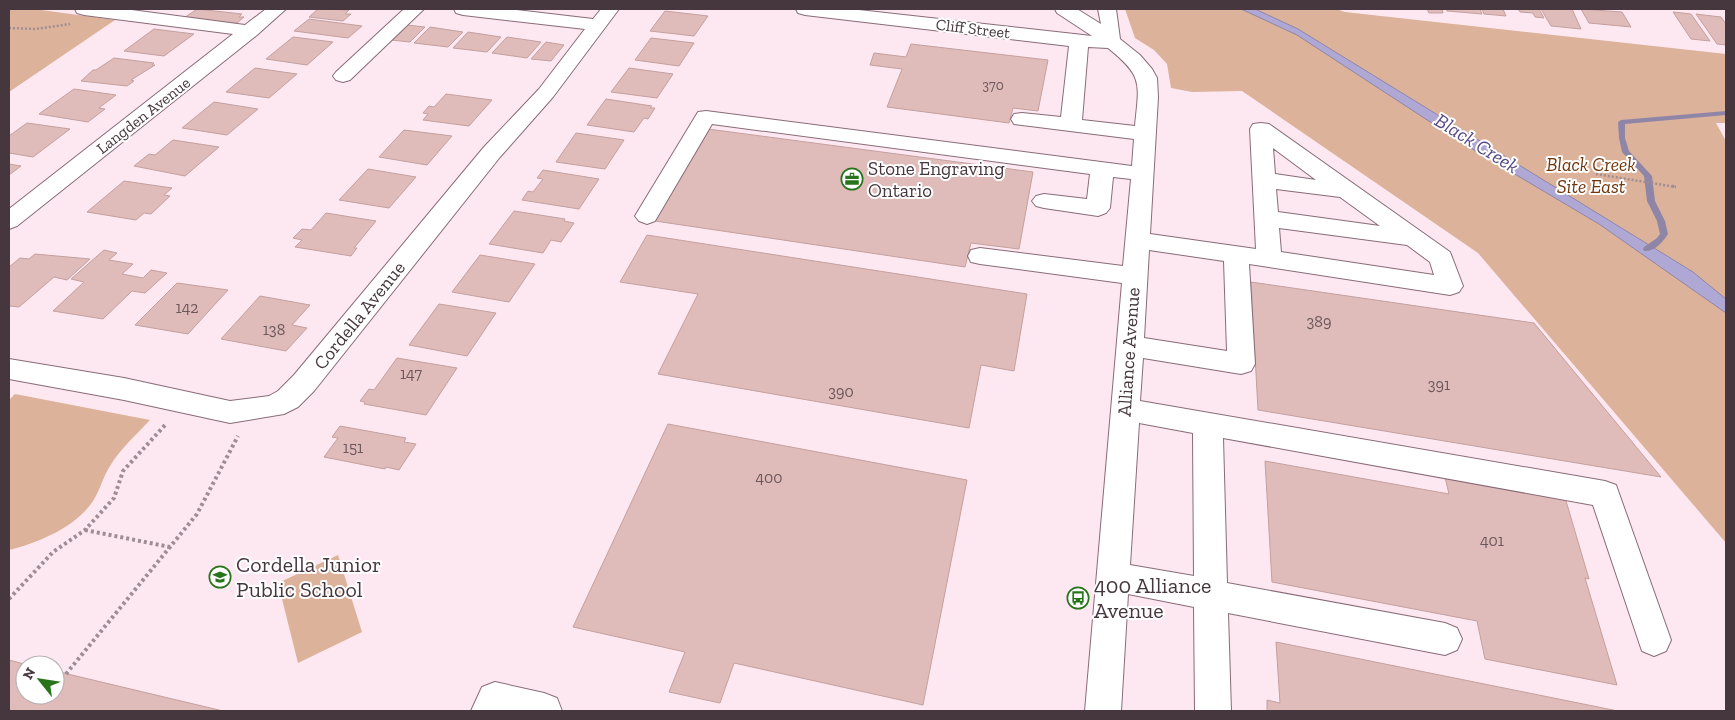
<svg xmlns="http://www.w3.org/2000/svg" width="1735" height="720" viewBox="0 0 1735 720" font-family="'Zilla Slab',serif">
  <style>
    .green { fill: #dcb29a }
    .water { fill: #afa8d5; stroke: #8f86a7 }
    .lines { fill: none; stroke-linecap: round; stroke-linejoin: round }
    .stream { fill: #8f86a7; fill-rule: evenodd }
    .building { fill: #dfbbb9; stroke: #c4a09f }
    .minor-casing { stroke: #896b77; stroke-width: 2 }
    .path-far2 { stroke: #9e8d94; stroke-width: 2.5; stroke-dasharray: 2 2; stroke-linecap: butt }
    .path-far1 { stroke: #9e8d94; stroke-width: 3; stroke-dasharray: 2.5 2.5; stroke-linecap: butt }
    .path { stroke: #9e8d94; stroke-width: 4; stroke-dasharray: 3 3; stroke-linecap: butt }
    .minor { fill: #fff; fill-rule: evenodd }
    .labels { text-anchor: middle; stroke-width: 4; stroke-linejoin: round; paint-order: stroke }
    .far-number-label { font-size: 14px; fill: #6c585c }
    .far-street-label { font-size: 16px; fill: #45373d; stroke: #fff }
    .number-label { font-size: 16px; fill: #6c585c }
    .park-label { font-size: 19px; font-style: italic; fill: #6e360c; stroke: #fff }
    .poi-label { font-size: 19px; fill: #45373d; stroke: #fff; text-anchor: start }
    .street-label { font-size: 19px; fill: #45373d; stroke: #fff }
    .water-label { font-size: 20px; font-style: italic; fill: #584b86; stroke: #fff }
    .near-poi-label { font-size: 22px; fill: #45373d; stroke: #fff; text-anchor: start }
  </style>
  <rect width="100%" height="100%" fill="#fde8f1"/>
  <g class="green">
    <polygon points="9,9 34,9 115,20 9,92"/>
    <polygon points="1125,9 1336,9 1345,12 1726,54 1726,123 1716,123 1726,141 1726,543 1478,253 1242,91 1192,92 1171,88 1167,64 1154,50 1135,38"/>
    <path d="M 15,394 L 150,420 C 136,435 120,449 110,466 C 103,477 100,490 93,501 C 76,527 38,543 9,550 L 9,400 Z"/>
    <polygon points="338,555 362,632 298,663 278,583"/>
  </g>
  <polygon class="water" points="1241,9 1255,9 1298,29 1693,272 1726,299 1726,313 1599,224 1464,144 1297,35"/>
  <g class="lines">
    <path class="stream" d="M 1726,111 L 1726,115 L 1625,124 L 1625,138 L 1629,151 L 1652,176 L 1655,201 L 1665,221 L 1668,234 C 1663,242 1654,252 1644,251 L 1643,249 L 1644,247 L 1657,238 L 1660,234 L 1657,221 L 1647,201 L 1644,176 L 1622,152 L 1619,138 L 1618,122 L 1621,120 Z"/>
  </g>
  <g class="building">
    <polygon points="197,9 242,14 239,17 244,17 237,23 231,23 184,18"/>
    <polygon points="318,9 349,10 345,14 351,14 343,21 309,17"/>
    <polygon points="1427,9 1442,9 1443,13 1429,13"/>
    <polygon points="1446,9 1480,9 1482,14 1447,11"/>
    <polygon points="1482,9 1503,9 1506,16 1484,14"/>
    <polygon points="1518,9 1539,9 1544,18 1535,17 1533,13 1520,12"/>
    <polygon points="1541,9 1572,9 1581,29 1551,26"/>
    <polygon points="1581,9 1622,12 1631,27 1589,23"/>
    <polygon points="665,11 708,16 694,36 650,31"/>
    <polygon points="1673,12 1691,14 1710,41 1691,39"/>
    <polygon points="1696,14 1721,17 1726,24 1726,45 1717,44"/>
    <polygon points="309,19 362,26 348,38 294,31"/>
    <polygon points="407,25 425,27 410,42 391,40"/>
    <polygon points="430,27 463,32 448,47 414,43"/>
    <polygon points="154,29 194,34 164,56 124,51"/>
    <polygon points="468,32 501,37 487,52 453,48"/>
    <polygon points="293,37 333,42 307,65 266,59"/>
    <polygon points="507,37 541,42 527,58 492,53"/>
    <polygon points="651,38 694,43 679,66 635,60"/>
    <polygon points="546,42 564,45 551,61 531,59"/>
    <polygon points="911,44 1048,60 1038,111 1013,108 1009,123 887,107 902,69 870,65 874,53 906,57"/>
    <polygon points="114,58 154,63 152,65 155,65 131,80 134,81 127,86 81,81 93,70 96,70"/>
    <polygon points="255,68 297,74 269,98 226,92"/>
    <polygon points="629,68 673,74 657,98 611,92"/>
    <polygon points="74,89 116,95 99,108 105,109 88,122 39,114"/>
    <polygon points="446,94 492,100 469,126 423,120 428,114 423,113 429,106 434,107"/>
    <polygon points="606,99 652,106 650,108 655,108 648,119 644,118 634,132 587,125"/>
    <polygon points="214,102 258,109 227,135 182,128"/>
    <polygon points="27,123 70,129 33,157 9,153 9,136"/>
    <polygon points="708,129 1033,172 1019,249 971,243 965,267 655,221"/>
    <polygon points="404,130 452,136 427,165 379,157"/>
    <polygon points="576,133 624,140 605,169 556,162"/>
    <polygon points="173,140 219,147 185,176 134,166 149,154 155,155"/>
    <polygon points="9,164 21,166 9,175"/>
    <polygon points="368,169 416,177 389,208 339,200"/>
    <polygon points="543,170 599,179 579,209 522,200 528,191 533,192 543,179 537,178"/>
    <polygon points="124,181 172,188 164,195 170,196 151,214 144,213 136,220 87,212"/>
    <polygon points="514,211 565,219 564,221 574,223 561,242 551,240 543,253 489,244"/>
    <polygon points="326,213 376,221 354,248 357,248 351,256 295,247 302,240 293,238 302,229 311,230"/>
    <polygon points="647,235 1027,294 1014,371 981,365 969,428 658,374 698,294 620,282"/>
    <polygon points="104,250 117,253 109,260 133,264 122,274 143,278 151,270 167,273 145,293 132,291 103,319 53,311 84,282 71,279"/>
    <polygon points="35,254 90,259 67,280 54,277 19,307 9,306 9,267 20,258 29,259"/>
    <polygon points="480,255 535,264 509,302 452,292"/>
    <polygon points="1251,282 1534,323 1661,477 1258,410"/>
    <polygon points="177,283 228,290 188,334 135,325"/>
    <polygon points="260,296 310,305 292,325 307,328 286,351 221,339"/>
    <polygon points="439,304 496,313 467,356 409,345"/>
    <polygon points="397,358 457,368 426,415 364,404 365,402 360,401 369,389 374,390"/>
    <polygon points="668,424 967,480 923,705 734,663 720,703 669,692 685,652 573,627"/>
    <polygon points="340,426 406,438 404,442 416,444 399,470 386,467 385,469 324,457 338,438 332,437"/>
    <polygon points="1265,461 1449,494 1444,473 1564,494 1589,579 1585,578 1617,685 1485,659 1477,621 1272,582"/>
    <polygon points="1276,642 1618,711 1267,711 1267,700 1280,703"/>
    <polygon points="9,660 28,665 25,665 25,695 55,695 55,671 223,711 9,711"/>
  </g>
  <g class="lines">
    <g class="minor-casing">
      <g id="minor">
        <polygon points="75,9 124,9 245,25 266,9 286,9 257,35 17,226 9,229 9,209 233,34 84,15 77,13"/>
        <polygon points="404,9 424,9 350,80 343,82 336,80 333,76 336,72"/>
        <polygon points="454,9 508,9 593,19 601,9 619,9 553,97 500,157 314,391 298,407 284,414 230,423 124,400 9,379 9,359 124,378 230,401 269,396 278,391 294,375 484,147 539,89 585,29 463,15 456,13"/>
        <path d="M 796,9 L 850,9 L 1092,36 L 1057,13 L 1055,9 L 1077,9 L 1101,24 L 1098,9 L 1116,9 L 1120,39 L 1140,55 L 1152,69 L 1157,78 L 1158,97 L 1150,234 L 1256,249 L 1250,129 L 1253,124 L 1261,123 L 1269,124 L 1450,252 L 1463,286 L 1459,292 L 1450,295 L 1249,264 L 1255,364 L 1251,371 L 1241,374 L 1143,358 L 1140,401 L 1605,481 L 1616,485 L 1671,640 L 1666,651 L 1654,656 L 1642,651 L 1593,505 L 1223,438 L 1227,583 L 1445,623 L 1457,628 L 1462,639 L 1457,650 L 1445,655 L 1228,613 L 1231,711 L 1195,711 L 1194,607 L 1128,594 L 1121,711 L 1085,711 L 1122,283 L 980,264 L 971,262 L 968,256 L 971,250 L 980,248 L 1123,266 L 1131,179 L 1113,177 L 1110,208 L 1106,213 L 1098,216 L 1044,208 L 1036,206 L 1032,201 L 1036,196 L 1044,194 L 1087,199 L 1090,174 L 712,124 L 655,221 L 647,224 L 639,221 L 635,216 L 695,117 L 698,112 L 706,111 L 1132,166 L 1134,139 L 1014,124 L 1011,119 L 1014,114 L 1022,113 L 1061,117 L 1069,46 L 805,15 L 798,13 ZM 1088,47 L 1108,48 C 1144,77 1139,83 1135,126 L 1082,120 ZM 1273,148 L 1316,180 L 1275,174 ZM 1276,189 L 1340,197 L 1380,226 L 1278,212 ZM 1279,228 L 1407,245 L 1430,262 L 1434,275 L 1281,252 ZM 1149,250 L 1224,261 L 1227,351 L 1144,338 ZM 1139,423 L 1193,433 L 1194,576 L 1130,565 Z"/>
        <polygon points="495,682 544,693 557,698 562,711 471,711 482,687"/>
      </g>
    </g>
    <g class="path-far2">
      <polyline points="9,28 36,29 70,24"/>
      <polyline points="1596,174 1676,187"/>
    </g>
    <polyline class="path-far1" points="1672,186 1676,187"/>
    <g class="path">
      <polyline points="85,530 170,547"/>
      <polyline points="9,599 53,552 85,530 114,498 123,471 166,424"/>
      <polyline points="66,674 197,514 238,436"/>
    </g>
    <use href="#minor" class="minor"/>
  </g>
  <defs>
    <g id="office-ring" transform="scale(1.125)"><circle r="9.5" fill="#fff" stroke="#27741b" stroke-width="1.5"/><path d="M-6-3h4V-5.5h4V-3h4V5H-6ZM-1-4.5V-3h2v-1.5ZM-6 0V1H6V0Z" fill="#27741b"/></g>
    <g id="school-ring" transform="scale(1.125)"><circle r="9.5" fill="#fff" stroke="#27741b" stroke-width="1.5"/><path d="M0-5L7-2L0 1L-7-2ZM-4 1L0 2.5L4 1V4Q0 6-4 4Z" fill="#27741b"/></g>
    <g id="bus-ring" transform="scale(1.125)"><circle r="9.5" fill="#fff" stroke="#27741b" stroke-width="1.5"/><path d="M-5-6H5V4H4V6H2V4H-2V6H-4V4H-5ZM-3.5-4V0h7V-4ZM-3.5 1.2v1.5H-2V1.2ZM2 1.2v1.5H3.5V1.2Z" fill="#27741b"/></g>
  </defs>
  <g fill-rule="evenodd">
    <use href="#office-ring" x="852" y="179"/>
    <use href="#school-ring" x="220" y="577"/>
    <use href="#bus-ring" x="1078" y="598"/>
  </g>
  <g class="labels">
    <g class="far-number-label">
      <text x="993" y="90">370</text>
    </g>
    <g class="far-street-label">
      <text transform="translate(973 28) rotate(7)" y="6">Cliff Street</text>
      <text transform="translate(143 115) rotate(-38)" y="6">Langden Avenue</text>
    </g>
    <g class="number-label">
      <text x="187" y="313">142</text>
      <text x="1319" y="327">389</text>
      <text x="274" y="335">138</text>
      <text x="411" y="379">147</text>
      <text x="1439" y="390">391</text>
      <text x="841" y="397">390</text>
      <text x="353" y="453">151</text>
      <text x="769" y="483">400</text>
      <text x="1492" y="546">401</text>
    </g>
    <g class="park-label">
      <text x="1591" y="171">Black Creek<tspan x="1591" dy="22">Site East</tspan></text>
    </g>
    <g class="poi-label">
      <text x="868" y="175">Stone Engraving<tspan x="868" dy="22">Ontario</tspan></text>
    </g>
    <g class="street-label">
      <text transform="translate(359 315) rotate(-51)" y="7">Cordella Avenue</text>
      <text transform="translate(1128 352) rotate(-86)" y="7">Alliance Avenue</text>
    </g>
    <g class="water-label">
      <text transform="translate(1477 143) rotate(32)" y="7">Black Creek</text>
    </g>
    <g class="near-poi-label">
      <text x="236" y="572">Cordella Junior<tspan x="236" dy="25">Public School</tspan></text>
      <text x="1094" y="593">400 Alliance<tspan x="1094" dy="25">Avenue</tspan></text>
    </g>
  </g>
  <rect width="1735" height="720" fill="none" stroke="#45373d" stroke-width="20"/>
  <g transform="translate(40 680) rotate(300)"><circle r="24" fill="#ffffff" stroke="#b5afb1"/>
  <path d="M0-4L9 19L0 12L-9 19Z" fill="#27741b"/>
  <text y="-8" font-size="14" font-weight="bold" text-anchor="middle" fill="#45373d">N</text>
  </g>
</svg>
